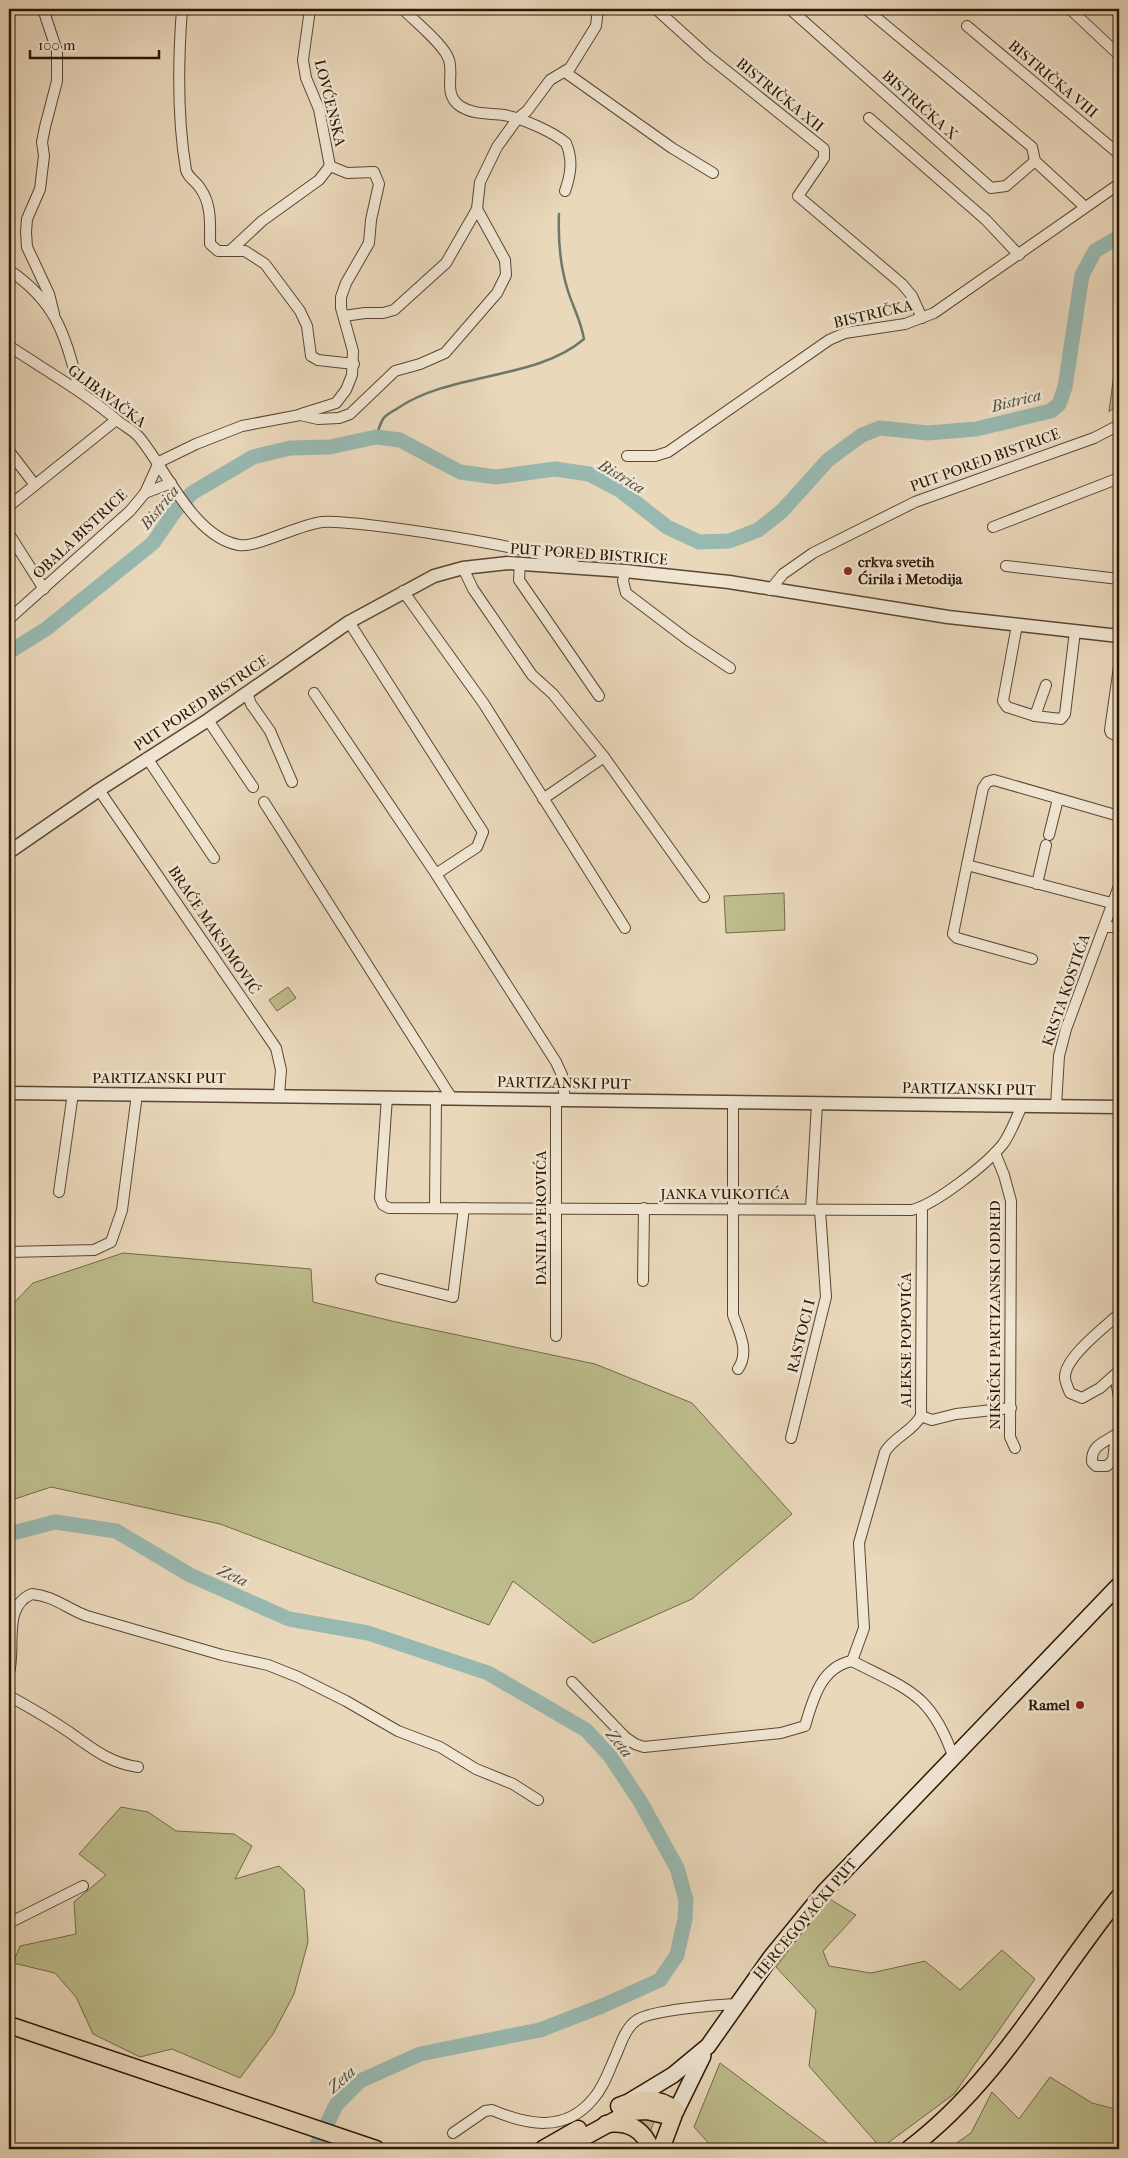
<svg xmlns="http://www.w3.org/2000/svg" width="1128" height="2158" viewBox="0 0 1128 2158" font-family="'IM FELL French Canon',serif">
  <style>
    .green { fill: #bdbc8c; stroke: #746948 }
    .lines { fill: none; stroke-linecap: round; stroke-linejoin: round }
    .stream { stroke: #6c786b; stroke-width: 2.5 }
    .river { stroke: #98b9b1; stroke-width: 15 }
    .minor-casing { stroke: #5a4631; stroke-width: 12 }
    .tertiary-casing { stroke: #5a4631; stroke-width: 15 }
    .secondary-casing { stroke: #2a1603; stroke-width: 18 }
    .primary-casing { stroke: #2a1603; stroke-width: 19 }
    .minor { stroke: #f1e6d3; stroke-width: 10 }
    .tertiary { stroke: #f1e6d3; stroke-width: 12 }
    .secondary { stroke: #f1e6d3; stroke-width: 15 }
    .primary { stroke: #ead8bb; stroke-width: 16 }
    .poi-dot { fill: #8f2418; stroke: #f1e6d3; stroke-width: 2 }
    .labels { text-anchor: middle; stroke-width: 5; stroke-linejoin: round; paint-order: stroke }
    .street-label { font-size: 15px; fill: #2a1603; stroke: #f1e6d3 }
    .poi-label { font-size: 15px; font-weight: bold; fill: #2a1603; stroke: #f1e6d3; text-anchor: start }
    .water-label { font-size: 16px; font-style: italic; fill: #504f40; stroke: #f1e6d3 }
  </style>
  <rect width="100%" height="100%" fill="#ead8bb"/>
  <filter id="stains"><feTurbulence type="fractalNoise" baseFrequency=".004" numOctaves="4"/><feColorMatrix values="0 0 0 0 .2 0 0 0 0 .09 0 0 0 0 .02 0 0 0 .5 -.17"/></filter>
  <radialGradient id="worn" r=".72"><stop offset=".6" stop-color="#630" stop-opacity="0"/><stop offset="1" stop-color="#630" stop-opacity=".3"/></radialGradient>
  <g class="green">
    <polygon points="1119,360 1119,403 1109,412 1114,373"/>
    <polygon points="784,893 785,930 726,933 724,896"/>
    <polygon points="288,987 296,998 277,1011 269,1000"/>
    <polygon points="123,1253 311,1269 313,1302 396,1322 595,1364 692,1403 792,1514 692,1599 593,1643 513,1581 489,1625 220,1524 51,1487 9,1501 9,1308 33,1283"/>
    <polygon points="121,1807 148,1812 176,1831 234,1834 252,1846 235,1879 279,1866 304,1889 308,1942 294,1994 273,2034 240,2078 172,2049 140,2057 93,2034 76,1997 55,1973 13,1963 20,1946 76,1934 74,1902 106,1875 79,1854"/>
    <polygon points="828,1898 856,1915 823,1951 829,1966 871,1973 925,1961 960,1990 1002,1950 1035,1979 954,2094 881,2148 809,2066 816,2010 776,1967"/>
    <polygon points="720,2063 835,2149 714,2149 694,2127"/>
    <polygon points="1050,2077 1092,2103 1119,2110 1119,2149 948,2149 971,2133 992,2092 1019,2119"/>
    <polygon points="626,2114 656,2116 648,2138"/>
  </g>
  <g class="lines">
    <path class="stream" d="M 376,437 C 378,431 380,424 383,419 C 386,414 394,411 398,408 C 451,372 537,380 584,339 C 581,321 573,307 568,291 C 560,266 558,239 559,214"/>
    <g class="river">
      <polyline points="9,652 46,629 153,543 175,511 192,493 253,457 290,448 330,447 376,437 400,440 460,472 496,477 555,469 589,474 621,491 667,527 699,542 729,541 758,530 782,511 828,460 862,435 880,428 928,433 976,429 1051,411 1059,404 1065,387 1082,275 1095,251 1119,237"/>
      <polyline points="9,1534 55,1522 116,1531 190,1575 289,1619 368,1633 488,1673 586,1730 610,1756 640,1801 677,1868 686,1900 685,1919 677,1955 660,1980 602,2006 540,2030 420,2054 360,2081 336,2105 315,2149"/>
    </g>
    <g class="minor-casing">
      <g id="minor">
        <polyline points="43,9 57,51 57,81 45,127 42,142 44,156 40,189 27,219 26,232 27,247 49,294 54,314"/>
        <path d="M 182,9 C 178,62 177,117 186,170 C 188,178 196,181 200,188 C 212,204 210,225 210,244 L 218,251 L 245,251 L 265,264 L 300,311 L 307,326 L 311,356 L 318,360 L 354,364"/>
        <path d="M 403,9 C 414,21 445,45 449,60 C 454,76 443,94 460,106 C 473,115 489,113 504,115 C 522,118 553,132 566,143 C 573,160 571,174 565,191"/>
        <polyline points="656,9 708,56 824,149 824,158 798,196 902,284 912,296 922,318"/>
        <polyline points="790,9 991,188 1006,186 1035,161"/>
        <polyline points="866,9 1032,147 1035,161 1085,207"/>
        <polyline points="1070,9 1119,55"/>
        <polyline points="967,26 1119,154"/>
        <polyline points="565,72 672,148 713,173"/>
        <polyline points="869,118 986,220 1019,255"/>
        <polyline points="231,250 262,221 319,180 330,166"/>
        <path d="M 9,270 C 59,304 65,337 80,392"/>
        <polyline points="344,316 365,313 383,313 394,310 446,263 477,209"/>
        <path d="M 9,346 C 45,370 84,392 118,421 C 124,426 133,430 139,437 C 166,469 193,537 239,545 C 257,548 297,525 322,522 C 354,519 556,550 577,567"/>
        <polyline points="301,414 336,403 346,390 352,375 353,351 341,308 341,297 346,283 369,243 371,220 379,184 374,172 347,173 330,166 319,109 306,78 303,60 310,9"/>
        <polyline points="9,451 35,485"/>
        <polyline points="627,456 655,456 668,452 829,340 845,333 905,324 934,313 1119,184"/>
        <polyline points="159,462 196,444 242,426 300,415 318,419 339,418 350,414 395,371 420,364 445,353 497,293 506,275 505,260 477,209 480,182 497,147 518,118 527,111 550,80 570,68 596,26 598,9"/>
        <polyline points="145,493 171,483"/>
        <polyline points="9,506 116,420"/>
        <polyline points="993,527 1119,478"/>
        <polyline points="9,534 44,589"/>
        <polyline points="520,563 519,580 599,696"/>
        <polyline points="1006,566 1119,579"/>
        <polyline points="463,568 473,589 532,675 553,694 604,757 704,897"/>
        <polyline points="625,571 623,581 626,593 688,640 730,668"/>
        <polyline points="770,590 783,574 813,553 915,502 1094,438 1119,425"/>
        <polyline points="403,591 484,704 625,928"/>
        <polyline points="9,619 130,511 145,493 159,462"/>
        <polyline points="349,622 483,832 477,847 436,874"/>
        <polyline points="1017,625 1003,701 1007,707 1035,716"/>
        <polyline points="1119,667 1110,730 1111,733 1119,737"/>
        <polyline points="1046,685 1035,716 1061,719 1065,714 1075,631"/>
        <polyline points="247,693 251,704 270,731 292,782"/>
        <polyline points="314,693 436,874 556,1062 562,1075 565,1100"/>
        <polyline points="208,720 253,787"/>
        <polyline points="147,758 214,858"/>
        <polyline points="99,790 276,1048 281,1070 279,1095"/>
        <polyline points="543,799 604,757"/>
        <polyline points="264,802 451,1097"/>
        <polyline points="1119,816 994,780 987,782 983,788 967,865 1119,905"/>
        <polyline points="1049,835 1058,799"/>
        <polyline points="967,865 953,934 957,938 1032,959"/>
        <polyline points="1037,884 1046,845"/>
        <polyline points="1104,927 1119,927"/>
        <path d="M 387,1097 L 380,1198 L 383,1205 L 389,1208 L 912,1210 C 936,1204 987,1164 1003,1144 C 1011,1133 1016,1118 1022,1106"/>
        <path d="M 733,1102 L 733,1315 C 739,1332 750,1352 738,1369"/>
        <polyline points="1056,1106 1059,1056 1066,1029 1119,886"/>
        <polyline points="995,1153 1004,1175 1011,1201 1010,1437 1015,1448"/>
        <polyline points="59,1192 73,1093"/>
        <polyline points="1119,1202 1119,1256"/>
        <polyline points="435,1208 436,1097"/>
        <polyline points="811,1209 817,1103"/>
        <polyline points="9,1252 94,1250 111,1242 122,1210 137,1094"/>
        <polyline points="381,1279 453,1297 464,1208"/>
        <polyline points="643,1281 644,1208"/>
        <path d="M 1119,1314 C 1105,1327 1065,1357 1065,1377 C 1065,1382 1068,1388 1070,1393 L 1082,1398 L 1100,1388 L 1119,1371"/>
        <polyline points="556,1336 556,1100"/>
        <polyline points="1119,1373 1117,1386 1119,1397"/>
        <polyline points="921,1416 932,1420 956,1414 1011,1408"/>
        <path d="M 1116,1435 L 1113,1460 L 1107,1466 L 1096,1466 L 1092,1462 C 1091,1443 1108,1442 1119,1432"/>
        <polyline points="791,1438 826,1297 820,1210"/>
        <path d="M 852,1661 L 864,1628 L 859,1543 L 885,1452 C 894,1437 912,1432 921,1416 L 922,1207"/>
        <path d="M 9,1673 C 16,1647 2,1606 32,1594 C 55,1596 67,1609 87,1616 L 222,1655 L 268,1665 L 298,1677 L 346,1701 L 398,1731 L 440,1747 L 476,1769 L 513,1784 L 538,1800"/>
        <path d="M 572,1682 L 625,1737 L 635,1744 L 644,1747 L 781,1733 L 805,1726 C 813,1699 821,1667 852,1661 C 909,1690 932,1694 954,1759"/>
        <path d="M 9,1696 C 29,1707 50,1719 69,1732 C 92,1748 109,1763 138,1767"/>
        <polyline points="9,1923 83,1886"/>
        <path d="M 453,2133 L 485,2111 L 492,2110 C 527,2125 565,2133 593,2099 C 604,2087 609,2070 616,2055 C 621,2043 626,2027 637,2020 C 651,2010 716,2005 735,2004"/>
      </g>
    </g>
    <g class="tertiary-casing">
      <g id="tertiary">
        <polyline points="9,852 99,790 208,720 349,622 434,576 463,568 508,563 625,571 729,582 948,617 1119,636"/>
        <polyline points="9,1093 1119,1107"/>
      </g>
    </g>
    <g class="secondary-casing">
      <g id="secondary">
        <polyline points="630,2101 673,2075 708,2046 771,1957 825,1891 1119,1585"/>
        <polyline points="673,2117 703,2056"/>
      </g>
    </g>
    <g class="primary-casing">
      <g id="primary">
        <polyline points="9,2025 376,2149"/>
        <path d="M 619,2106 C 639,2097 658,2096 676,2110"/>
        <path d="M 606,2124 C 628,2121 643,2129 651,2149"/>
        <polyline points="543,2149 578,2129"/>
        <polyline points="566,2149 577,2141 630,2112 647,2111 673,2117 661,2149"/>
        <path d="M 909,2149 C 997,2083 1051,1982 1119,1897"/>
      </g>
    </g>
    <use href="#minor" class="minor"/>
    <use href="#tertiary" class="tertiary"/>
    <use href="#secondary" class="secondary"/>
    <use href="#primary" class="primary"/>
  </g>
  <g class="poi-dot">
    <circle cx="848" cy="571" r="5"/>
    <circle cx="1080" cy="1705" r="5"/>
  </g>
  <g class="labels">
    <g class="street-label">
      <text transform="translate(1053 79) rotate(40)" y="5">BISTRIČKA VIII</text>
      <text transform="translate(780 95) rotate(39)" y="5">BISTRIČKA XII</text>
      <text transform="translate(330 103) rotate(76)" y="5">LOVĆENSKA</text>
      <text transform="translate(920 105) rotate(42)" y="5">BISTRIČKA X</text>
      <text transform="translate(873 314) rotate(-13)" y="5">BISTRIČKA</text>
      <text transform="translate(107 396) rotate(37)" y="5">GLIBAVAČKA</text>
      <text transform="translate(985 460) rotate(-20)" y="5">PUT PORED BISTRICE</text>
      <text transform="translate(80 534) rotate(-43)" y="5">OBALA BISTRICE</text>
      <text transform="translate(589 554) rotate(4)" y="5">PUT PORED BISTRICE</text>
      <text transform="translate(201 703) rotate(-34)" y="5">PUT PORED BISTRICE</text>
      <text transform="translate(214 930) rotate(56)" y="5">BRAĆE MAKSIMOVIĆ</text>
      <text transform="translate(1066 990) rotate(-71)" y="5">KRSTA KOSTIĆA</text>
      <text x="159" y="1083">PARTIZANSKI PUT</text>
      <text transform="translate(564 1083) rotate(1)" y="5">PARTIZANSKI PUT</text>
      <text transform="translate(969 1089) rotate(1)" y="5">PARTIZANSKI PUT</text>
      <text x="725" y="1199">JANKA VUKOTIĆA</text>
      <text transform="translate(541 1218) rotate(-90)" y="5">DANILA PEROVIĆA</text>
      <text transform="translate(995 1315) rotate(-90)" y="5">NIKŠIĆKI PARTIZANSKI ODRED</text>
      <text transform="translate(801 1336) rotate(-76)" y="5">RASTOCI I</text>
      <text transform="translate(906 1340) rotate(-90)" y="5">ALEKSE POPOVIĆA</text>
      <text transform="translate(805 1919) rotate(-50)" y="5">HERCEGOVAČKI PUT</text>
    </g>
    <g class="poi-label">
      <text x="858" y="567">crkva svetih<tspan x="858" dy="17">Ćirila i Metodija</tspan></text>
      <text x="1070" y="1710" text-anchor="end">Ramel</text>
    </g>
    <g class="water-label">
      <text transform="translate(1016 400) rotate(-14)" y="6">Bistrica</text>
      <text transform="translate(622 476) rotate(31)" y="6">Bistrica</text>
      <text transform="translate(159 507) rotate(-51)" y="6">Bistrica</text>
      <text transform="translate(233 1575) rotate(24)" y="6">Zeta</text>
      <text transform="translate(620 1743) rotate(51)" y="6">Zeta</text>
      <text transform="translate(341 2079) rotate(-42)" y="6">Zeta</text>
    </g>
  </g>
  <rect width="1128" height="2158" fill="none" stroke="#ead8bb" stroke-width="30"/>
  <rect x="10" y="10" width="1108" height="2138" fill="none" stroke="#2a1603" stroke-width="2.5"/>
  <rect x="15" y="15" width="1098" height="2128" fill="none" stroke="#2a1603"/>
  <path d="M30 50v8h129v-8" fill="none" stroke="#2a1603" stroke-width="2.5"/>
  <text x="38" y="50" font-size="15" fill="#2a1603" stroke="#f1e6d3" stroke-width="4" paint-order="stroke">100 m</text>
  <rect width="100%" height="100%" filter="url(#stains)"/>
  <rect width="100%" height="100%" fill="url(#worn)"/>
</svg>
